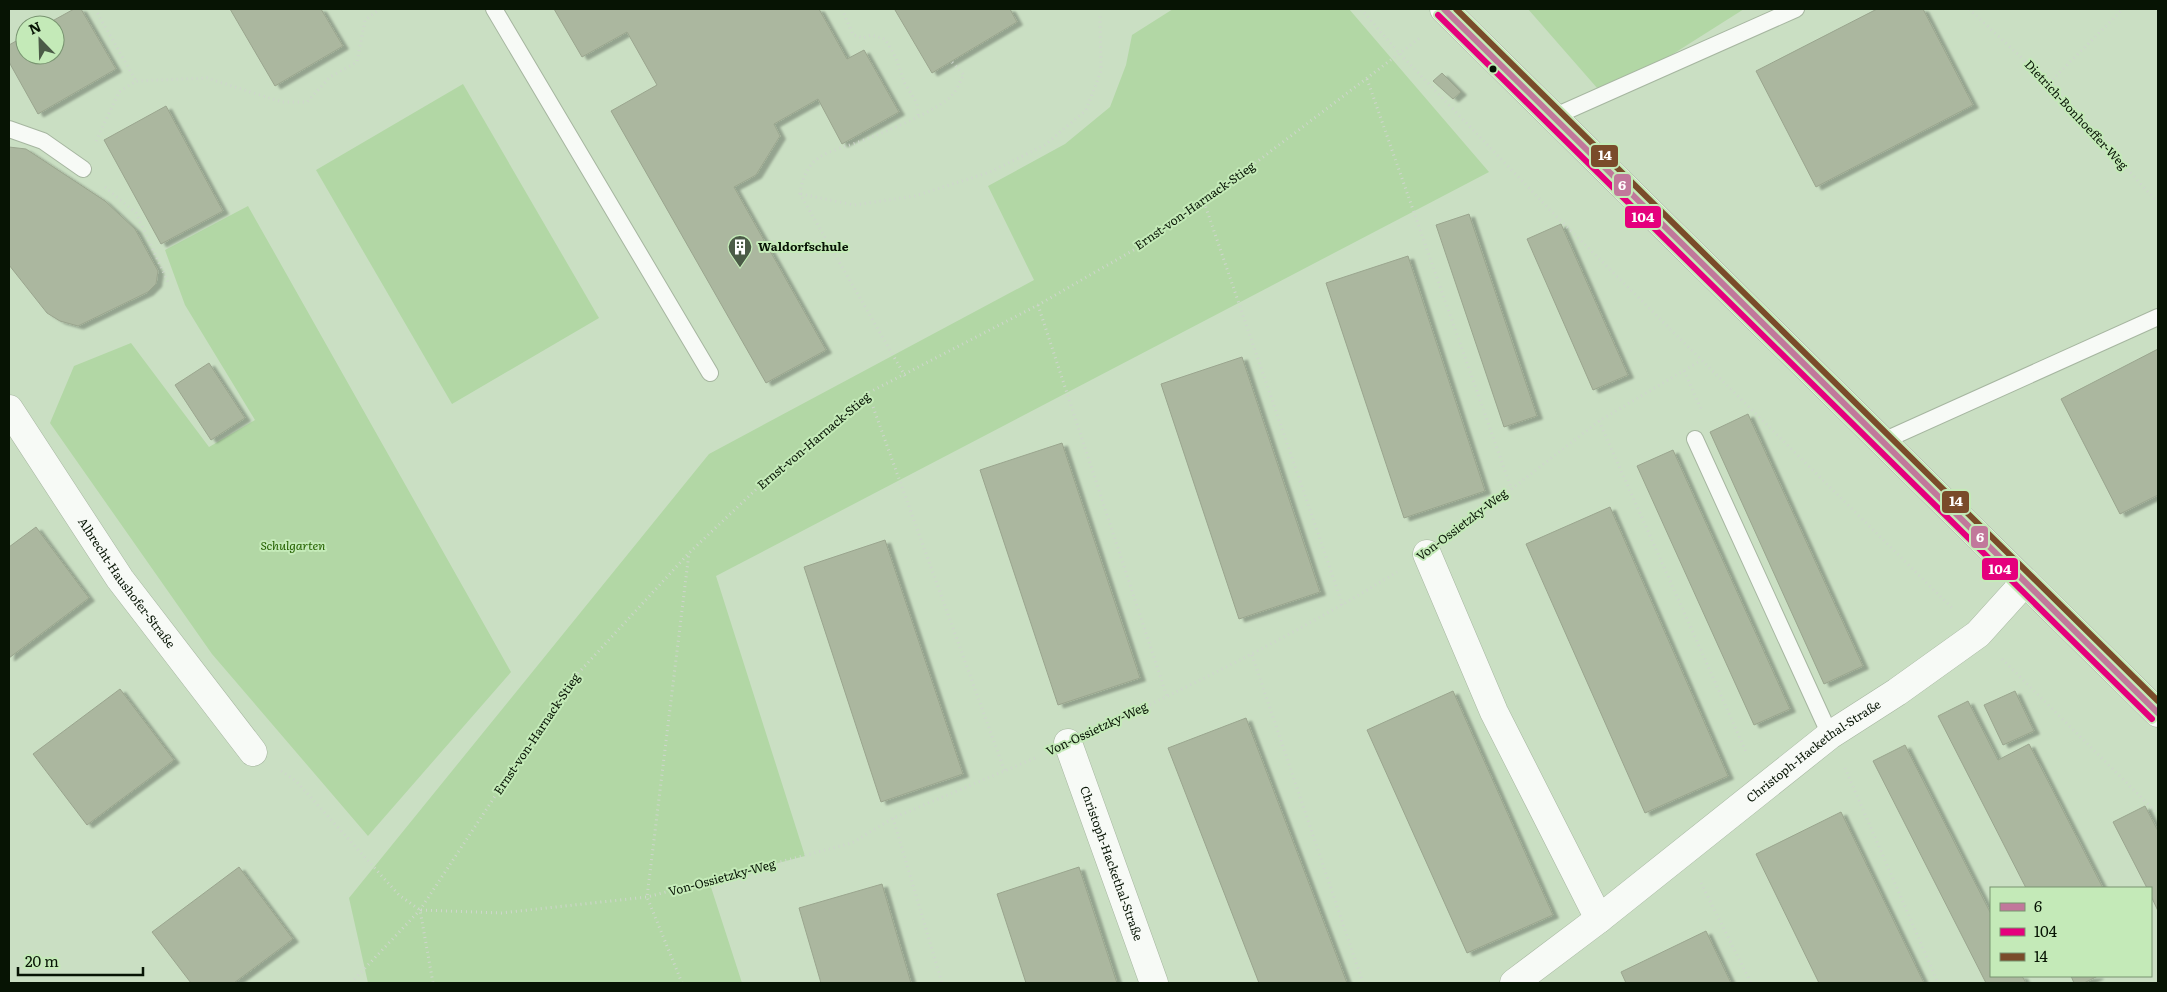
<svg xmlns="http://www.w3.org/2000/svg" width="2167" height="992" viewBox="0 0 2167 992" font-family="Literata,serif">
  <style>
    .green { fill: #b2d7a5 }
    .building { fill: #abb79f; stroke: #9aa58e; filter: url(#shadow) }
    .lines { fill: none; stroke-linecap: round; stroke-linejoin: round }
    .service-casing { stroke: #a6b6a0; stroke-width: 18 }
    .minor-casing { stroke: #a6b6a0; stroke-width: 29 }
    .tertiary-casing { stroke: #a6b6a0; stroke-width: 29 }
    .path { stroke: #cfd6cd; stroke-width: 3; stroke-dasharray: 1 4; stroke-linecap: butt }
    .service { stroke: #f7faf6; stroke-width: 16 }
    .minor { stroke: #f7faf6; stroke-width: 28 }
    .tertiary { stroke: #f7faf6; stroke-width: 28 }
    .bus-1-casing { stroke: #c4eab8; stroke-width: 10 }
    .bus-2-casing { stroke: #c4eab8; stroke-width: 10 }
    .bus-3-casing { stroke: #c4eab8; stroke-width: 10 }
    .bus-1 { stroke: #c1789b; stroke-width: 6 }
    .bus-2 { stroke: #e5007d; stroke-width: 6 }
    .bus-3 { stroke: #7a4b2a; stroke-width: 6 }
    .bus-dot { fill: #071404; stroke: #c4eab8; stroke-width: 2 }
    .labels { text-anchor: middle; stroke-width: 4; stroke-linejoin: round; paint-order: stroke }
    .street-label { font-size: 12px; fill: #071404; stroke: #c4eab8 }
    .poi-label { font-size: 12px; font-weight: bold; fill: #071404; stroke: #c4eab8; text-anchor: start }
    .park-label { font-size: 12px; font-style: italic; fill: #256200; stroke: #c4eab8 }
    .line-badge { stroke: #c4eab8; stroke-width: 2 }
    .badge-label { font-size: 14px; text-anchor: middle; font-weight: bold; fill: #fff }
  </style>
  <defs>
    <filter id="shadow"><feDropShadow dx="5.5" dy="3" stdDeviation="1" flood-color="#0004"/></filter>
  </defs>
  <rect width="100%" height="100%" fill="#cadfc3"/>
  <g class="green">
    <polygon points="1173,9 1349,9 1489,172 716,576 805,856 709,881 742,983 368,983 349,898 709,454 1034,280 988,186 1065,144 1110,107 1126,65 1132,35"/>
    <polygon points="1528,9 1744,9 1605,97"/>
    <polygon points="463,84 599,318 452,404 316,170"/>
    <polygon points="248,206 511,672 368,836 212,654 50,423 74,366 131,343 209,447 255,420 185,305 165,250"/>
  </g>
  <g class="building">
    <polygon points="74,9 81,9 116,69 38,114 9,62 9,45 25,36 25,55 55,55 55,25 45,25"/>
    <polygon points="230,9 321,9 343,46 275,86"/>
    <polygon points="554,9 819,9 847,59 864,50 899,112 842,144 818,99 774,124 780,136 756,175 734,187 826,350 766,383 611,111 657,85 627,32 582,57"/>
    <polygon points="897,9 1010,9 1017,22 932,73 895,10"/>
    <polygon points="1877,9 1923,9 1973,105 1816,187 1756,71"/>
    <polygon points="1442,73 1461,92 1453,99 1433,81"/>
    <polygon points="166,106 223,211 161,244 104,140"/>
    <polygon points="9,147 26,149 105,201 135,229 158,271 156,284 148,292 78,326 60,321 47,313 9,265"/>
    <polygon points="1469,214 1537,416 1504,427 1436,225"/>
    <polygon points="1561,224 1628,375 1593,390 1527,239"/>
    <polygon points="1408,256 1485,491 1404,518 1326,283"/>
    <polygon points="2158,349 2158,495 2120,514 2061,399"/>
    <polygon points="1242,357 1320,592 1239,619 1161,384"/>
    <polygon points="209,363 245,418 211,440 175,385"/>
    <polygon points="1748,414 1863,666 1824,684 1710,432"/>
    <polygon points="1062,443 1140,678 1058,705 980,470"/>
    <polygon points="1673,450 1790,709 1754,725 1637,466"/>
    <polygon points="1610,507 1728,776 1645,813 1526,544"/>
    <polygon points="36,527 89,598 9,658 9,547"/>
    <polygon points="885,540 963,774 881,802 804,567"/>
    <polygon points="120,689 174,760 87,825 33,754"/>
    <polygon points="1453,691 1553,915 1467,953 1367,730"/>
    <polygon points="2015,691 2034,731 2003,745 1984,705"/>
    <polygon points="1968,701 1998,760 2029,744 2103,888 2026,888 1938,716"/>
    <polygon points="1246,718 1347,983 1259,983 1168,748"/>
    <polygon points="1905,745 1991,914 1991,976 2022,976 2026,983 1986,983 1873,761"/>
    <polygon points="2145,806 2158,831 2158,911 2151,896 2151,888 2147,888 2113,822"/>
    <polygon points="1841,812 1924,983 1819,983 1756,854"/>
    <polygon points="239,867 293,939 234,983 191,983 152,932"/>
    <polygon points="1079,867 1117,983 1026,983 997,894"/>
    <polygon points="882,884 911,983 821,983 799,908"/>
    <polygon points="1706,931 1731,983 1626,983 1621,972"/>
    <polygon points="2071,976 2098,976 2084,983 2074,983"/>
  </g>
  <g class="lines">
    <g class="service-casing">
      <g id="service">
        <polyline points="494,9 710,373"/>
        <polyline points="1553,117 1796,9"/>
        <polyline points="9,129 43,141 83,169"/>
        <polyline points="1695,439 1830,735"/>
        <polyline points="1883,441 2158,317"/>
      </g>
    </g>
    <g class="minor-casing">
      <g id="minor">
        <path id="s1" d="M 9,409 L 120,579 L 253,752"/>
        <polyline points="1427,554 1494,712 1599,919"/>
        <path id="s2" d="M 1068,743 L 1154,983"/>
        <path id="s3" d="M 1514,983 L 1599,919 L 1830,735 L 1897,692 L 1978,634 L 2025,582"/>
      </g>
    </g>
    <g class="tertiary-casing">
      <polyline id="tertiary" points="1444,9 2158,713"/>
    </g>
    <g class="path">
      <polyline points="95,9 136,81"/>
      <polyline points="842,9 853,35 863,38 871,35 885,39 896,58 904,82 917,103 918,115"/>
      <polyline points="1361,9 1399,53 1552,212 1952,608"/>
      <polyline points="1969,9 2049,83 2158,203"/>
      <polyline points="1367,79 1511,488"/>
      <polyline points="2049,83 2123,9"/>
      <polyline points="96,141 119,92 136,81 207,78 282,102 307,102 330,77 357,62 365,20 380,9"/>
      <polyline points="105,187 136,213 168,282"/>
      <polyline points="801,194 854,205 915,196 990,172 1045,145 1086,110 1101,71 1100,15"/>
      <polyline points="1204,202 1343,606"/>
      <polyline points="1038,305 1167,697"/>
      <polyline points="1684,371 1701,409"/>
      <path d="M 905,376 L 800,194 C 806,151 831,153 864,140 C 883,133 941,109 952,95 C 957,90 960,81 964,75 L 951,61"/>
      <polyline points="868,393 1005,772"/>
      <polyline points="1599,421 1747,754"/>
      <polyline points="1456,532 1599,421 1700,361"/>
      <polyline points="1252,655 1363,983"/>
      <polyline points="2002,659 2158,814"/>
      <path d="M 1100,728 C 1201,681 1301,631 1397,572"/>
      <polyline points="1845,768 1938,983"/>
      <polyline points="281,771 296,781 399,895 420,910 433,983"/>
      <polyline points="893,818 942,983"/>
      <polyline points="1701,883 1751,983"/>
      <polyline points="421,910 501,913 647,897 852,843 893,818 1035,758"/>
      <polyline points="351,983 420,910 571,681 689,553 766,480 868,393 1038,305 1151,240 1204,202 1421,37"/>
      <polyline points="682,983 647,897 689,553"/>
    </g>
    <use href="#service" class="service"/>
    <use href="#minor" class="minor"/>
    <use href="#tertiary" class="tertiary"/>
    <g class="bus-1-casing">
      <polyline id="bus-1" points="1444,9 2158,713"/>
    </g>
    <g class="bus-2-casing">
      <polyline id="bus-2" points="1438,15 2152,719"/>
    </g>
    <g class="bus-3-casing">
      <polyline id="bus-3" points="1456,9 2158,701"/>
    </g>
    <use href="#bus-1" class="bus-1"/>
    <use href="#bus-2" class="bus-2"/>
    <use href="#bus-3" class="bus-3"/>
  </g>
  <defs>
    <g id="building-pin" transform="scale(1.25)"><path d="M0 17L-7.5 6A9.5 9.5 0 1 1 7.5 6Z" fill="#4b5b47" stroke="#c4eab8"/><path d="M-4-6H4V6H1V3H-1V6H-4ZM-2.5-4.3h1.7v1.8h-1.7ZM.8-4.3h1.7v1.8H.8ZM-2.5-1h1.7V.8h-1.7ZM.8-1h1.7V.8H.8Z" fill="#fff"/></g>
  </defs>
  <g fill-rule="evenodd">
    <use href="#building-pin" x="740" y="247"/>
  </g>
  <circle class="bus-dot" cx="1493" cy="69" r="4.5"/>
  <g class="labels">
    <g class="street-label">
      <text transform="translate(2076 115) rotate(47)" y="4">Dietrich-Bonhoeffer-Weg</text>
      <text transform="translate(1195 206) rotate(-35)" y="4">Ernst-von-Harnack-Stieg</text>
      <text transform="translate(814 441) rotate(-40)" y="4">Ernst-von-Harnack-Stieg</text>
      <text transform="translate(1462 525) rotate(-37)" y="4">Von-Ossietzky-Weg</text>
      <text dy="4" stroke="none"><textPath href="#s1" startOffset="210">Albrecht-Haushofer-Straße</textPath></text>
      <text transform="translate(1097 729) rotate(-25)" y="4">Von-Ossietzky-Weg</text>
      <text transform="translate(537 734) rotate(-56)" y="4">Ernst-von-Harnack-Stieg</text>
      <text dy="4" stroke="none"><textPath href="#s3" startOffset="379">Christoph-Hackethal-Straße</textPath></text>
      <text dy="4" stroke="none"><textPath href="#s2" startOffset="128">Christoph-Hackethal-Straße</textPath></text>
      <text transform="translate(722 878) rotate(-15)" y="4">Von-Ossietzky-Weg</text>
    </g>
    <g class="poi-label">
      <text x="758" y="251">Waldorfschule</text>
    </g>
    <g class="park-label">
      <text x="293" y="550">Schulgarten</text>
    </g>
  </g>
  <g class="line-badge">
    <rect x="1590" y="144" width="29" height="24" rx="5" fill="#7a4b2a"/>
    <rect x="1613" y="173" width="19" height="24" rx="5" fill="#c1789b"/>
    <rect x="1624" y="205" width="38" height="24" rx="5" fill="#e5007d"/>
    <rect x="1941" y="490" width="29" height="24" rx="5" fill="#7a4b2a"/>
    <rect x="1970" y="525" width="19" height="24" rx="5" fill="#c1789b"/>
    <rect x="1981" y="557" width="38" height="24" rx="5" fill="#e5007d"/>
  </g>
  <g class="badge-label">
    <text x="1605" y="160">14</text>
    <text x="1622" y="190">6</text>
    <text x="1643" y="222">104</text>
    <text x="1956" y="506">14</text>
    <text x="1980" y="542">6</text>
    <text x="2000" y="574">104</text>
  </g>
  <rect width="2167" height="992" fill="none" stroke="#071404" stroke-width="20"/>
  <rect x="1990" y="887" width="162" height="90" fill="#c4eab8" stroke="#789470"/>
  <rect x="2000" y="903" width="25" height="8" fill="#c1789b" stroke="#789470"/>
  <text x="2034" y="912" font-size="15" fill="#071404">6</text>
  <rect x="2000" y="928" width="25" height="8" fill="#e5007d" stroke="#789470"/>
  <text x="2034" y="937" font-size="15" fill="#071404">104</text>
  <rect x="2000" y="953" width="25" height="8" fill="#7a4b2a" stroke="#789470"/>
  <text x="2034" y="962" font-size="15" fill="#071404">14</text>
  <g transform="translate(40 40) rotate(337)"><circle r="24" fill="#c4eab8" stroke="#789470"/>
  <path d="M0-4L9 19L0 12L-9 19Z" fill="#4b5b47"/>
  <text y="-8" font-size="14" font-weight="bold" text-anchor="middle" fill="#071404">N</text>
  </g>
  <path d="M18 967v8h125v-8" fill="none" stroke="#071404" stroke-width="2.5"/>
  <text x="25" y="967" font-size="15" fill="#071404" stroke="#c4eab8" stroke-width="4" paint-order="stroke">20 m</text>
</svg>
